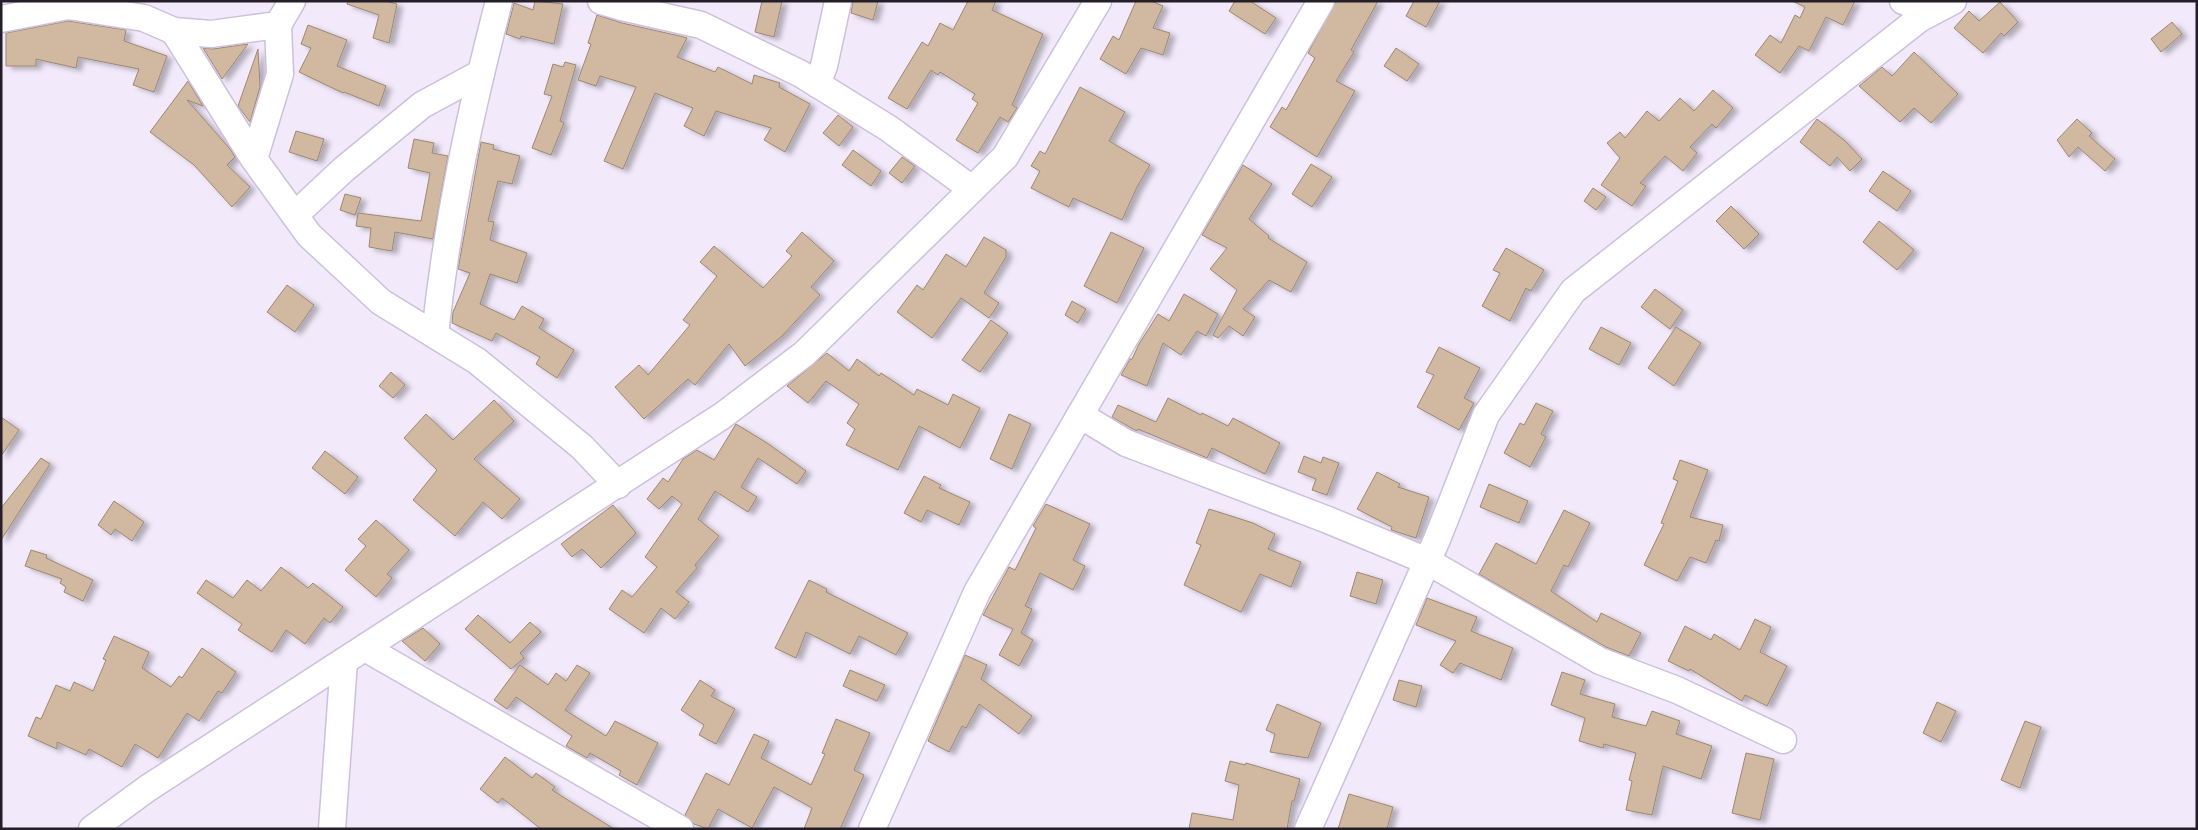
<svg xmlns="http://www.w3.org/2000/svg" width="2198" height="830" viewBox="0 0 2198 830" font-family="'Titillium Web',sans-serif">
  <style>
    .building { fill: #d1b8a0; stroke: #9d8772; filter: url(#shadow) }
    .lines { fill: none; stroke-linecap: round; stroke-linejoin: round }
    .minor-casing { stroke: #cdc0dc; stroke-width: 29 }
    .minor { stroke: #fff; stroke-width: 26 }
  </style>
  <defs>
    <filter id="shadow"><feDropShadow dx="5.5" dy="3" stdDeviation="2.5" flood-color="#0004"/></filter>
  </defs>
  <rect width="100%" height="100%" fill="#f2eafb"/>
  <g class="building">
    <polygon points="348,1 386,1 397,4 389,43 373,38 379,15 347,4"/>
    <polygon points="535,1 563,4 554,44 521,36 520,39 506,34 514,3 533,10"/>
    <polygon points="762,1 782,1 774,37 755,32"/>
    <polygon points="853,1 878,1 873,20 851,13"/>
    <polygon points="968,1 996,1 992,10 1043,34 1012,105 1017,108 1008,122 1000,117 978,153 956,140 978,103 972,99 975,94 940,72 938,75 931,70 907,109 888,98 922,42 928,46 940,23 953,30"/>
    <polygon points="1136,1 1151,1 1163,6 1153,28 1170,33 1163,55 1141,48 1126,74 1100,59 1113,36 1119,40"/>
    <polygon points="1235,1 1250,1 1276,18 1265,34 1229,11"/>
    <polygon points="1336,1 1378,1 1351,50 1354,52 1336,81 1355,91 1317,157 1270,127 1282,107 1286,110 1315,58 1308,53"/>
    <polygon points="1414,1 1440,1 1426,27 1406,16"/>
    <polygon points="1792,1 1855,1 1843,25 1826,17 1809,51 1799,46 1780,73 1755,55 1770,35 1781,43 1795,15 1800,18 1805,7"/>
    <polygon points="2000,2 2018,22 2004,36 2001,33 1983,53 1954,28 1969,11 1979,21"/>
    <polygon points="597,15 622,23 684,37 687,38 677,57 715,72 718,67 752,84 754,75 780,83 779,87 810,104 785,152 764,140 771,128 716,111 704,136 684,126 693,108 655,93 623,169 604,161 636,87 600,76 596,86 578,80 591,44 588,43"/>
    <polygon points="68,21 126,30 124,41 167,56 154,92 133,85 139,69 78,57 76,68 36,59 36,66 6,66 6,33"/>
    <polygon points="2172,22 2182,34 2161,52 2151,39"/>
    <polygon points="308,25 347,40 337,66 386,86 379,106 344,92 343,93 299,72 311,48 301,44"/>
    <polygon points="248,44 222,79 203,48 213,49"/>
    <polygon points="1396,48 1419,64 1407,81 1384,66"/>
    <polygon points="258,49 260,87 250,122 238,106"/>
    <polygon points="1914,52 1958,94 1931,123 1914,108 1900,122 1859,86 1882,67 1892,76"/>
    <polygon points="565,62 576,65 560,121 564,123 551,155 532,148 552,96 544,94 553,64 563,67"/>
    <polygon points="188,81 203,106 187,100 230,149 235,157 227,165 250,187 232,207 194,165 150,132"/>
    <polygon points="1080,87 1125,112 1109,141 1150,165 1137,187 1122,220 1073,198 1069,207 1031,188 1040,171 1031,166 1040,151 1045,154"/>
    <polygon points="1713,90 1733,108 1716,128 1712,124 1690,147 1697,153 1683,171 1665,156 1640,183 1646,186 1632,206 1601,185 1620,158 1607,143 1620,132 1625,138 1647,111 1659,121 1680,98 1694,111"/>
    <polygon points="838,115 853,127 839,146 823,133"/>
    <polygon points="1817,119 1844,140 1862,159 1850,171 1837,157 1830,166 1800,142"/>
    <polygon points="2077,119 2092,133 2089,136 2115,159 2105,171 2078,147 2069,157 2057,140"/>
    <polygon points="296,131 324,139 317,161 289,152"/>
    <polygon points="414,139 434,143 432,153 448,156 433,239 395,232 392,251 369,247 371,228 356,226 358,213 421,221 430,173 408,168"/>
    <polygon points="481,142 494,145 493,149 520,156 512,184 498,181 488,221 494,222 490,240 527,253 517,283 490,274 480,304 514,320 522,306 544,319 539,328 574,350 557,378 536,364 540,357 496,333 492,341 452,323 453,312 470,273 458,269"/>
    <polygon points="853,150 881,171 871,186 842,165"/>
    <polygon points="902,157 915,166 902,183 889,173"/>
    <polygon points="1311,164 1332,177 1312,207 1292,194"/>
    <polygon points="1243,165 1272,184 1249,219 1269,236 1268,238 1307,262 1291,292 1269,280 1243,309 1255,317 1243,336 1229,326 1218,338 1213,335 1237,290 1210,269 1227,248 1202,235"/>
    <polygon points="1883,171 1911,191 1897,211 1869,191"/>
    <polygon points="1593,188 1606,197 1596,210 1584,201"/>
    <polygon points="345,194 361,198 355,215 340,210"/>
    <polygon points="1731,206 1759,234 1744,249 1716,221"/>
    <polygon points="1879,221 1914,250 1897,270 1863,242"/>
    <polygon points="802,232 834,261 811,287 820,295 782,336 745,366 729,344 695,385 688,379 644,419 615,387 639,365 648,375 690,325 683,320 717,276 700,262 714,246 763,288 792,256 786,251"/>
    <polygon points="1111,232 1144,248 1117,303 1084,286"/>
    <polygon points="984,237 1006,250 1006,257 984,293 999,303 989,318 961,298 932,338 897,312 917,285 923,290 946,254 966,267"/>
    <polygon points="1506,248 1544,270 1531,291 1526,288 1510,321 1482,306 1500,273 1493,270"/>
    <polygon points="287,285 314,305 295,332 267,312"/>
    <polygon points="1655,289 1683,310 1670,329 1641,307"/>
    <polygon points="1184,294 1218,314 1206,336 1197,331 1181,355 1163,343 1147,386 1121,375 1130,359 1132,359 1139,344 1158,314 1169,321"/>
    <polygon points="1072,301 1086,309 1078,323 1065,315"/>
    <polygon points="991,320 1008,333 980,372 962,360"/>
    <polygon points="1601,327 1631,343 1619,365 1589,349"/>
    <polygon points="1676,327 1701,343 1674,386 1648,368"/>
    <polygon points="1439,347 1480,368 1464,398 1474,403 1459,430 1417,407 1434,375 1426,372"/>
    <polygon points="827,353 849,371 857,359 879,376 881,373 914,395 917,389 948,405 953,394 980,408 960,448 919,426 898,470 846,445 855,429 847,423 859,404 826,381 808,403 787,386"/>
    <polygon points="391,372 405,385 393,398 379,386"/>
    <polygon points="1168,398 1201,415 1202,413 1228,426 1233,418 1280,443 1265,474 1212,448 1207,458 1138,429 1137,431 1133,429 1112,417 1118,405 1156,422"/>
    <polygon points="494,400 514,421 474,459 520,499 502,519 483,502 455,536 413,500 437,470 404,438 426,414 453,440"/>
    <polygon points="1536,403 1553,411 1541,434 1546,437 1530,467 1504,453 1520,423 1524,425"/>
    <polygon points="1009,414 1031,424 1012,469 990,459"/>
    <polygon points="1,417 19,430 1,456"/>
    <polygon points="736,424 767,443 806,471 797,484 758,458 741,487 757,497 748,512 715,491 698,519 719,536 695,565 697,568 676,592 689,602 675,619 661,608 644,633 609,609 622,590 632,597 657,567 645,557 682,504 672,496 659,509 647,499 663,478 668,482 683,459 697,450 714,460"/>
    <polygon points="325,451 358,477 345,494 312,468"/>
    <polygon points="1304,456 1321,463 1323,457 1339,463 1327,495 1312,490 1316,479 1298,472"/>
    <polygon points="41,458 50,464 1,540 1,508"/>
    <polygon points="1680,460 1708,470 1690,517 1723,525 1719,541 1716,540 1706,563 1690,557 1677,581 1644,565 1664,524 1661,523 1678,481 1673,479"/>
    <polygon points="1377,472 1400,484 1398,487 1429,497 1416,538 1391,530 1392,527 1357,509"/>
    <polygon points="924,476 941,485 939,488 970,502 959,525 927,510 921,522 904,513"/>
    <polygon points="1489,484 1528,501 1519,523 1480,507"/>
    <polygon points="114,501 144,522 132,541 115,529 111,535 98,525"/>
    <polygon points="1046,504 1090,524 1073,560 1085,566 1073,590 1040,573 1025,606 1032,609 1021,633 1033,640 1019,666 999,655 1013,629 983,615 1009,567 1015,570 1036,528 1033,526"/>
    <polygon points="613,505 636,533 601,568 582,549 572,557 561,544"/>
    <polygon points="1209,509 1253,523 1275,534 1268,549 1301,562 1291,587 1260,574 1241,612 1184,585 1201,545 1196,543"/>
    <polygon points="1564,510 1590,523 1568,567 1564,565 1551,591 1597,622 1601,613 1641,633 1629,656 1606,647 1479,574 1496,543 1536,564"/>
    <polygon points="376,520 409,550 387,574 392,578 376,597 345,570 366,546 358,539"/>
    <polygon points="31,550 47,555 46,558 93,580 83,601 64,592 66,587 60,583 62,579 25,566"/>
    <polygon points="281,567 308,588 313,583 343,607 330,623 324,618 305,644 286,630 272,652 238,630 242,624 197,593 206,580 233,598 247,580 261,591"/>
    <polygon points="1357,572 1383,580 1376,604 1350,596"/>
    <polygon points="809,580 827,589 826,592 908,633 896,655 859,636 850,654 806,632 796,658 775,648"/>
    <polygon points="1427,598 1477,617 1471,631 1513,648 1501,680 1460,663 1453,673 1440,665 1456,641 1416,625"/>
    <polygon points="478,615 510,643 530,622 541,632 520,653 524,658 511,669 465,629"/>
    <polygon points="1755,619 1771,627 1760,652 1787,666 1767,706 1745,695 1742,701 1690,669 1689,671 1668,661 1685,626 1711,640 1714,634 1740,650"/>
    <polygon points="423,628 440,644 425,661 402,641"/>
    <polygon points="114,636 149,652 142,668 171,687 179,676 182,678 202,648 236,672 222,693 218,691 199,721 187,713 158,758 135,744 122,767 89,749 86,755 57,742 57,749 28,736 36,717 41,719 56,685 70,691 74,682 93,691 106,660 103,659"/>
    <polygon points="965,655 987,665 981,679 1032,716 1019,734 979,704 966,728 962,726 949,752 928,741"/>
    <polygon points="520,665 548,685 556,673 566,681 577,665 590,673 565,710 606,736 615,721 658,743 637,785 619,775 621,771 590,753 587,758 566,746 572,736 516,697 507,709 494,700"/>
    <polygon points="850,670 885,685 877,701 843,686"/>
    <polygon points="1562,672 1585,680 1580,694 1615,704 1612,717 1646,726 1652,711 1680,721 1676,734 1712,746 1701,779 1663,766 1652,815 1626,810 1632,781 1629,780 1636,753 1604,744 1603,748 1579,741 1585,718 1551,705"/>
    <polygon points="700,680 715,690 711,696 735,709 716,744 699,735 704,725 681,710"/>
    <polygon points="1399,680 1422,686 1416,707 1393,700"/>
    <polygon points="1937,702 1956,711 1941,742 1923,733"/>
    <polygon points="1277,704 1321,723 1308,758 1270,752 1275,734 1266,730"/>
    <polygon points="836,719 870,733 854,770 864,775 840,829 804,829 812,808 774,787 752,828 718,809 708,829 694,824 685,815 706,773 729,785 754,734 769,741 761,758 811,785 825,754 822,753"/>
    <polygon points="2025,721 2041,727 2020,788 2001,780"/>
    <polygon points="1746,753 1774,759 1760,820 1732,813"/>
    <polygon points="505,757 532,778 536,773 555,787 552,790 614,829 541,829 502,798 498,803 480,789"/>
    <polygon points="1230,761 1245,765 1246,763 1300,779 1294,801 1292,801 1287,829 1189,829 1192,813 1233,820 1239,785 1225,781"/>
    <polygon points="1349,794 1393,807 1387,829 1338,829"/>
  </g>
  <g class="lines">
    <g class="minor-casing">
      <g id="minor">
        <polyline points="601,1 622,7 624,1"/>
        <polyline points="1903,1 1918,7"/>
        <polyline points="622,7 701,25 801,74 888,128 972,189"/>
        <polyline points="1,19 68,6 144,18 174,31 211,34 278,25 292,1"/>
        <polyline points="174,31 254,159 280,74 278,25"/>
        <polyline points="817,84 824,66 838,1"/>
        <polyline points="254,159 309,235 381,302 477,361 582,447 618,485"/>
        <polyline points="295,215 343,170 422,105 481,73"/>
        <path d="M 435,335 C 447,220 470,113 499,1"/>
        <polyline points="1080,415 1126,443 1328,520 1427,561 1600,661 1677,690 1783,740"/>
        <polyline points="365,648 680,829"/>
        <polyline points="92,829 148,788 722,416 804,354 1005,157 1098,1"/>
        <polyline points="332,829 344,661"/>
        <polyline points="872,829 977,592 1321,1"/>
        <polyline points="1308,829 1438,537 1486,415 1573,291 1919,19 1953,1"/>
      </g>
    </g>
    <use href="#minor" class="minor"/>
  </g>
  <rect width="2198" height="830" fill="none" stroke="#231e28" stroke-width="5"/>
</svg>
